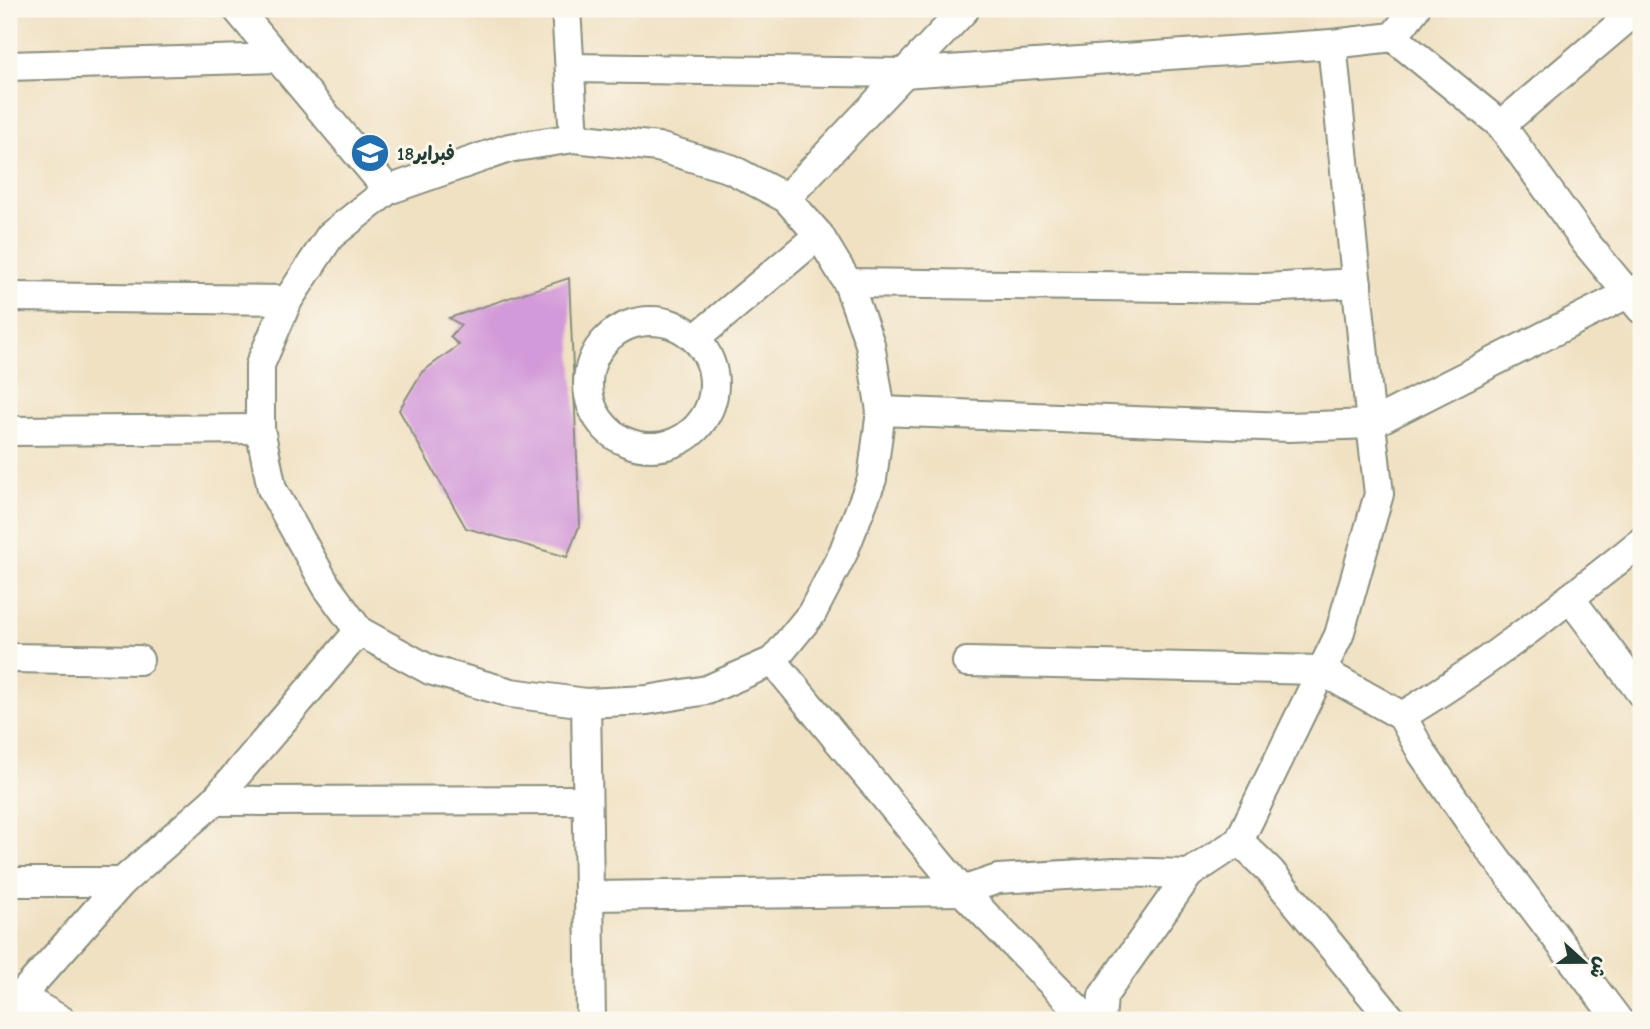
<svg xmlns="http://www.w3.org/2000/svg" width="1650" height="1029" viewBox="0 0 1650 1029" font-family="'Comic Neue','Playpen Sans Arabic',sans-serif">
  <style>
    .building { fill: #d39ad9 }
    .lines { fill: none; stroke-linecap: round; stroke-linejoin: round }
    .minor-casing { stroke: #888f7c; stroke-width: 32 }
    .minor { stroke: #fff; stroke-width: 28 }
    .labels { text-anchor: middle; stroke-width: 6; stroke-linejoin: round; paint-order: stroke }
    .poi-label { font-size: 19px; font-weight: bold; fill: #1f3d34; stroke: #fbf7ec; text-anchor: start }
  </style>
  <rect width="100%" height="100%" fill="#fbf7ec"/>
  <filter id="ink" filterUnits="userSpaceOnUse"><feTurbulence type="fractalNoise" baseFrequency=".0143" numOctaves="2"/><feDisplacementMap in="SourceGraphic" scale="14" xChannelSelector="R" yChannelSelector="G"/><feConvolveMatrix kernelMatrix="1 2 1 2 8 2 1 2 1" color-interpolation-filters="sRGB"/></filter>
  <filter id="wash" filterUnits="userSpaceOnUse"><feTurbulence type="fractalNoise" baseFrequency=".00686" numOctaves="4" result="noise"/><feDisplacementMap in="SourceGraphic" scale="28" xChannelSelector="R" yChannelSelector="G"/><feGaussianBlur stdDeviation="1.57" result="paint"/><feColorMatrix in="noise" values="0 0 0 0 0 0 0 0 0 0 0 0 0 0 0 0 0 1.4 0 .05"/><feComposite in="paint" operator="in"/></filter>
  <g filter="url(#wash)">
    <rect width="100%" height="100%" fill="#f0e1c3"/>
    <g id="blocks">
      <polygon class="building" points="569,278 580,524 567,557 466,528 399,410 422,372 459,345 450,337 461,325 449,318"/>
    </g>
  </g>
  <g filter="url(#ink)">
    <use href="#blocks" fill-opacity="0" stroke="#888f7c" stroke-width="2"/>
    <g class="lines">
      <g class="minor-casing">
        <g id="minor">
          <polyline points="237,9 388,190"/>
          <polyline points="566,9 574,138"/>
          <polyline points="1393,37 1415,9"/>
          <polyline points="9,66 278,58"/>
          <polyline points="571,68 903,73 1332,44 1393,37 1501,125 1586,243 1641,309"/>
          <polyline points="1501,125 1638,9"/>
          <polygon points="574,138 658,147 731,169 786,198 819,235 848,283 870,344 881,411 872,479 843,553 812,613 773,661 707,690 647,700 586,703 511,693 430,670 359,631 327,587 272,489 260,429 260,365 288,300 330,236 388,190 509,148"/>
          <polyline points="786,198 965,9"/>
          <polyline points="848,283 1265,288 1357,283"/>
          <polyline points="9,297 288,300"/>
          <circle cx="651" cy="384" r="63"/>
          <polyline points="695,339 819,235"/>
          <polyline points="881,411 1289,427 1371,424 1641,287"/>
          <polyline points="9,431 260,429"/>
          <polyline points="1570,598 1641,693"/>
          <polyline points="9,658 139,660"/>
          <polyline points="773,661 962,891 1088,1020"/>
          <polyline points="967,662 1320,670 1402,716 1422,753 1484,842 1618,1020"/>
          <polyline points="586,703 591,1020"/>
          <path d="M 1402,716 C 1486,666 1564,603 1641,542"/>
          <polyline points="214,801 586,800"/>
          <polyline points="1239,841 1270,871 1392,1020"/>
          <polyline points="9,882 122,882"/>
          <polyline points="590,896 962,891 998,879 1115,872 1189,874"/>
          <polyline points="21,997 61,1020"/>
          <polyline points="9,1009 122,882 214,801 359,631"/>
          <polyline points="1101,1020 1103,996 1189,874 1239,841 1339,635 1379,494 1371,424 1332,44"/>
        </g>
      </g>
      <use href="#minor" class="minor"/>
    </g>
  </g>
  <defs>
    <g id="school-disc" transform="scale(2.0125)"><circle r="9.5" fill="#1f6fb2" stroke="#fbf7ec"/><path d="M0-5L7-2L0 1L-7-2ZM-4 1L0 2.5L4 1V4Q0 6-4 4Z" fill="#fff"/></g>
  </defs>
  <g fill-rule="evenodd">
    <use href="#school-disc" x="370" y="153"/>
  </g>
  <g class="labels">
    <g class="poi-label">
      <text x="397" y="160">18فبراير</text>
    </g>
  </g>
  <rect width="1650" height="1029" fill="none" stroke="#fbf7ec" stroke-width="35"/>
  <g transform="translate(1584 962) rotate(111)" stroke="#fbf7ec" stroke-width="5" paint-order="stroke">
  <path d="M0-5L12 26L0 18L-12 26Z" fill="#1f3d34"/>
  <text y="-10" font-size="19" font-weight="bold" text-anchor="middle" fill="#1f3d34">ش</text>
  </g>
</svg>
